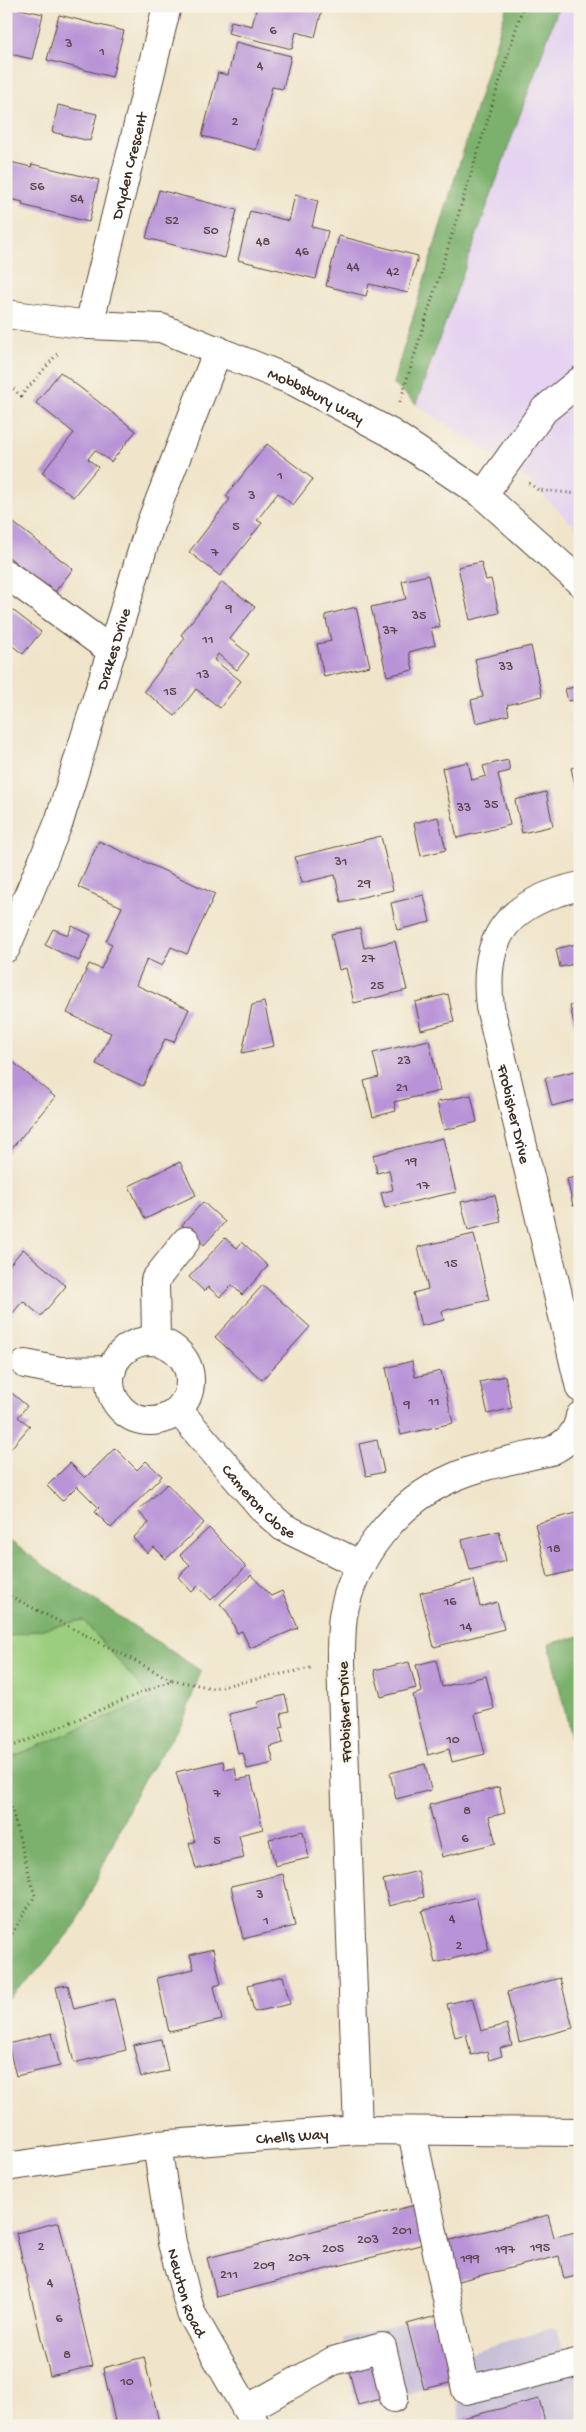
<svg xmlns="http://www.w3.org/2000/svg" width="586" height="2432" viewBox="0 0 586 2432" font-family="'Gochi Hand',sans-serif">
  <style>
    .built { fill: #e5d3f1 }
    .industrial { fill: #c7c0d9 }
    .green { fill: #9bce7e; stroke: #6b7c4e }
    .forest { fill: #7cb16d; stroke: #5c6e46 }
    .building { fill: #b893d7 }
    .lines { fill: none; stroke-linecap: round; stroke-linejoin: round }
    .minor-casing { stroke: #564638; stroke-width: 30 }
    .path { stroke: #564638; stroke-width: 3; stroke-dasharray: 1 4; stroke-linecap: butt }
    .minor { stroke: #fff; stroke-width: 28 }
    .labels { text-anchor: middle; stroke-width: 4; stroke-linejoin: round; paint-order: stroke }
    .number-label { font-size: 14px; fill: #5a444c }
    .street-label { font-size: 16px; fill: #3b2a1e; stroke: #f7f3e8 }
  </style>
  <rect width="100%" height="100%" fill="#f7f3e8"/>
  <filter id="ink" filterUnits="userSpaceOnUse"><feTurbulence type="fractalNoise" baseFrequency=".02" numOctaves="2"/><feDisplacementMap in="SourceGraphic" scale="10" xChannelSelector="R" yChannelSelector="G"/><feConvolveMatrix kernelMatrix="1 2 1 2 8 2 1 2 1" color-interpolation-filters="sRGB"/></filter>
  <filter id="wash" filterUnits="userSpaceOnUse"><feTurbulence type="fractalNoise" baseFrequency=".0096" numOctaves="4" result="noise"/><feDisplacementMap in="SourceGraphic" scale="20" xChannelSelector="R" yChannelSelector="G"/><feGaussianBlur stdDeviation="1.12" result="paint"/><feColorMatrix in="noise" values="0 0 0 0 0 0 0 0 0 0 0 0 0 0 0 0 0 1.4 0 .05"/><feComposite in="paint" operator="in"/></filter>
  <g filter="url(#wash)">
    <rect width="100%" height="100%" fill="#f0e5cb"/>
    <polygon class="built" points="559,6 580,6 580,532 522,475 416,404"/>
    <polygon class="industrial" points="440,2315 449,2359 556,2326 564,2352 580,2349 580,2421 558,2426 462,2426 453,2382 356,2407 343,2338"/>
    <polygon class="green" points="83,1620 152,1699 6,1759 6,1637"/>
    <g class="forest">
      <polygon points="507,6 559,6 416,404 393,383"/>
      <polygon points="6,1538 50,1570 201,1671 183,1721 139,1787 76,1924 39,1969 6,2000 6,1759 152,1699 83,1620 6,1637"/>
      <polygon points="580,1636 580,1775 549,1644"/>
    </g>
    <g id="blocks">
      <g class="building">
        <polygon points="6,6 43,14 32,59 6,53"/>
        <polygon points="257,6 323,6 315,37 296,32 292,49 228,33 231,21 252,26"/>
        <polygon points="351,6 365,6 364,10"/>
        <polygon points="59,15 124,31 112,77 47,60"/>
        <polygon points="236,42 291,56 283,89 272,87 256,150 202,136 218,73 228,75"/>
        <polygon points="58,105 97,114 90,141 52,132"/>
        <polygon points="6,161 31,167 32,164 99,180 89,222 22,205 23,202 6,198"/>
        <polygon points="159,190 237,210 225,258 146,238"/>
        <polygon points="295,195 318,201 312,227 328,231 316,279 238,260 250,211 289,221"/>
        <polygon points="339,236 418,256 408,293 369,284 366,296 326,286"/>
        <polygon points="60,372 136,431 111,462 95,450 88,459 98,467 73,497 42,473 74,433 36,403"/>
        <polygon points="267,444 313,479 293,505 278,493 257,520 262,523 220,576 189,552 230,499 226,496"/>
        <polygon points="6,517 73,569 54,593 6,555"/>
        <polygon points="481,562 486,580 491,579 499,613 470,620 458,567"/>
        <polygon points="428,575 440,627 431,628 435,645 409,652 413,670 387,676 371,607 406,599 402,581"/>
        <polygon points="222,582 255,607 230,639 249,654 237,670 218,654 214,660 241,681 220,708 196,689 175,716 144,691 185,638 181,635"/>
        <polygon points="6,605 41,632 23,654 6,641"/>
        <polygon points="356,607 370,666 324,677 317,644 331,641 325,615"/>
        <polygon points="531,646 542,696 507,705 509,715 476,723 471,700 483,697 475,659"/>
        <polygon points="580,686 580,725 579,725 573,700 568,701 565,689"/>
        <polygon points="508,760 510,771 498,774 510,825 457,838 442,768 468,762 472,780 486,776 483,766"/>
        <polygon points="580,766 580,800 579,801 571,768"/>
        <polygon points="546,792 553,826 522,833 515,800"/>
        <polygon points="438,817 446,850 421,856 414,823"/>
        <polygon points="381,836 393,890 341,902 335,875 301,883 295,857"/>
        <polygon points="99,841 215,894 187,954 171,947 162,966 147,959 136,985 189,1009 174,1042 165,1039 143,1086 96,1064 111,1033 67,1013 89,964 101,969 112,944 106,941 122,907 78,887"/>
        <polygon points="424,895 430,922 397,930 391,903"/>
        <polygon points="72,926 91,935 79,961 45,945 53,929 68,935"/>
        <polygon points="360,928 364,948 395,941 407,990 354,1003 346,968 339,970 331,934"/>
        <polygon points="580,943 580,963 560,967 556,949"/>
        <polygon points="448,994 454,1022 421,1030 415,1002"/>
        <polygon points="264,1002 274,1046 242,1053 252,1005"/>
        <polygon points="580,1003 580,1045 579,1045 570,1006"/>
        <polygon points="429,1040 440,1091 394,1102 396,1111 373,1117 364,1081 379,1077 373,1053"/>
        <polygon points="6,1056 55,1097 6,1155"/>
        <polygon points="579,1070 580,1099 552,1106 545,1078"/>
        <polygon points="471,1095 477,1122 444,1130 437,1102"/>
        <polygon points="443,1138 456,1192 385,1208 381,1193 393,1190 389,1170 377,1173 373,1155"/>
        <polygon points="180,1162 196,1195 145,1219 129,1186"/>
        <polygon points="580,1176 580,1205 573,1206 567,1179"/>
        <polygon points="495,1195 501,1222 468,1230 461,1202"/>
        <polygon points="203,1202 225,1222 204,1245 182,1225"/>
        <polygon points="474,1234 489,1300 442,1311 444,1320 421,1326 413,1293 428,1289 418,1247"/>
        <polygon points="225,1238 237,1248 242,1242 268,1266 242,1295 232,1285 220,1297 208,1287 204,1291 189,1277"/>
        <polygon points="23,1249 66,1286 41,1316 23,1301 6,1321 6,1269"/>
        <polygon points="263,1285 310,1327 262,1380 215,1337"/>
        <polygon points="412,1361 415,1377 441,1371 453,1423 401,1435 386,1368"/>
        <polygon points="505,1376 512,1408 488,1414 480,1382"/>
        <polygon points="6,1388 27,1406 18,1417 30,1426 6,1454"/>
        <polygon points="377,1440 384,1472 366,1476 359,1444"/>
        <polygon points="115,1448 137,1470 146,1461 162,1476 111,1528 95,1512 99,1508 77,1486 62,1501 47,1486 70,1463 85,1478"/>
        <polygon points="167,1484 204,1523 166,1559 154,1547 147,1553 133,1538 149,1523 138,1511"/>
        <polygon points="580,1512 580,1569 548,1577 535,1524"/>
        <polygon points="209,1528 246,1567 211,1600 198,1586 192,1592 178,1577 190,1565 180,1555"/>
        <polygon points="499,1531 506,1561 470,1570 462,1540"/>
        <polygon points="251,1575 271,1596 282,1591 298,1628 250,1648 242,1631 237,1633 228,1613 220,1604"/>
        <polygon points="474,1580 480,1607 497,1602 504,1629 434,1647 420,1593"/>
        <polygon points="436,1660 442,1687 486,1676 494,1709 475,1714 485,1754 452,1762 449,1749 428,1755 413,1695 422,1692 416,1665"/>
        <polygon points="409,1662 416,1688 381,1697 374,1670"/>
        <polygon points="285,1695 289,1711 281,1713 284,1727 280,1728 283,1743 270,1747 274,1763 247,1769 243,1753 238,1754 229,1714 259,1707 258,1702"/>
        <polygon points="223,1761 225,1770 235,1768 237,1780 251,1777 263,1829 239,1835 244,1858 196,1869 189,1843 195,1842 176,1772"/>
        <polygon points="425,1764 431,1790 396,1799 390,1773"/>
        <polygon points="499,1787 505,1813 489,1817 496,1843 442,1857 429,1805"/>
        <polygon points="303,1831 309,1858 275,1866 269,1839"/>
        <polygon points="418,1871 424,1897 389,1906 383,1880"/>
        <polygon points="283,1874 295,1926 243,1939 231,1886"/>
        <polygon points="476,1897 489,1950 435,1963 422,1911"/>
        <polygon points="213,1949 221,1984 214,1986 222,2020 169,2032 157,1978 194,1969 190,1955"/>
        <polygon points="283,1976 290,2004 254,2012 248,1985"/>
        <polygon points="560,1978 573,2028 519,2042 507,1992"/>
        <polygon points="68,1985 74,2009 114,1999 126,2050 74,2063 56,1987"/>
        <polygon points="472,1998 481,2031 507,2024 512,2045 500,2048 502,2056 489,2060 487,2051 471,2055 466,2034 455,2037 447,2004"/>
        <polygon points="52,2033 60,2066 16,2076 8,2044"/>
        <polygon points="161,2039 168,2071 141,2077 133,2045"/>
        <polygon points="415,2205 424,2244 217,2297 207,2258"/>
        <polygon points="548,2215 554,2237 580,2231 580,2275 564,2279 559,2256 458,2281 447,2241"/>
        <polygon points="59,2222 93,2366 50,2376 16,2233"/>
        <polygon points="436,2316 453,2382 424,2389 407,2324"/>
        <polygon points="374,2353 385,2398 358,2405 346,2360"/>
        <polygon points="144,2357 160,2426 116,2426 103,2368"/>
        <polygon points="539,2399 546,2425 435,2426 435,2425"/>
      </g>
    </g>
  </g>
  <g filter="url(#ink)">
    <use href="#blocks" fill-opacity="0" stroke="#564638" stroke-width="1"/>
    <g class="lines">
      <g class="minor-casing">
        <g id="minor">
          <path id="s1" d="M 6,314 L 89,325 L 161,328 L 293,381 L 391,433 L 483,495 L 580,582"/>
          <path id="s2" d="M 89,325 L 167,6"/>
          <polyline points="483,495 544,410 580,381"/>
          <polyline points="6,574 112,651"/>
          <path id="s3" d="M 580,886 C 510,902 481,934 490,1007 L 580,1388"/>
          <path id="s4" d="M 6,948 L 59,822 L 150,525 L 218,350"/>
          <polyline points="156,1341 155,1280 186,1241"/>
          <circle cx="150" cy="1381" r="40"/>
          <polyline points="25,1364 60,1371 112,1370"/>
          <path id="s5" d="M 178,1410 L 265,1511 L 283,1527 L 361,1565"/>
          <path d="M 358,2130 L 341,1662 C 341,1647 341,1631 343,1616 C 353,1558 397,1502 452,1478 C 483,1464 518,1459 551,1451 C 567,1443 577,1434 580,1416"/>
          <polyline points="412,2132 466,2390 580,2362"/>
          <path id="s6" d="M 157,2145 L 172,2243 L 191,2313 L 256,2426"/>
          <path id="s7" d="M 6,2167 L 157,2145 L 358,2130 L 580,2132"/>
          <polyline points="247,2409 333,2361 382,2347 394,2398"/>
        </g>
      </g>
      <g class="path">
        <polyline points="6,382 21,396 58,353"/>
        <polyline points="400,402 523,6"/>
        <polyline points="529,483 538,490 580,494"/>
        <polyline points="6,1594 172,1680"/>
        <polyline points="6,1749 172,1680 213,1688 311,1668"/>
        <polyline points="6,1788 35,1896 6,1943"/>
      </g>
      <use href="#minor" class="minor"/>
    </g>
  </g>
  <g class="labels">
    <g class="number-label">
      <text x="273" y="34">6</text>
      <text x="69" y="47">3</text>
      <text x="102" y="55">1</text>
      <text x="260" y="69">4</text>
      <text x="235" y="125">2</text>
      <text x="37" y="190">56</text>
      <text x="77" y="202">54</text>
      <text x="172" y="224">52</text>
      <text x="211" y="234">50</text>
      <text x="263" y="245">48</text>
      <text x="302" y="255">46</text>
      <text x="353" y="270">44</text>
      <text x="393" y="275">42</text>
      <text x="280" y="479">1</text>
      <text x="252" y="499">3</text>
      <text x="236" y="530">5</text>
      <text x="215" y="556">7</text>
      <text x="229" y="612">9</text>
      <text x="419" y="619">35</text>
      <text x="390" y="634">37</text>
      <text x="208" y="643">11</text>
      <text x="506" y="670">33</text>
      <text x="203" y="678">13</text>
      <text x="170" y="695">15</text>
      <text x="491" y="808">35</text>
      <text x="464" y="811">33</text>
      <text x="341" y="865">31</text>
      <text x="364" y="887">29</text>
      <text x="368" y="962">27</text>
      <text x="377" y="989">25</text>
      <text x="404" y="1064">23</text>
      <text x="402" y="1091">21</text>
      <text x="411" y="1165">19</text>
      <text x="423" y="1189">17</text>
      <text x="451" y="1267">15</text>
      <text x="434" y="1405">11</text>
      <text x="407" y="1408">9</text>
      <text x="554" y="1552">18</text>
      <text x="450" y="1605">16</text>
      <text x="466" y="1630">14</text>
      <text x="453" y="1743">10</text>
      <text x="217" y="1797">7</text>
      <text x="467" y="1814">8</text>
      <text x="465" y="1842">6</text>
      <text x="217" y="1844">5</text>
      <text x="260" y="1898">3</text>
      <text x="452" y="1922">4</text>
      <text x="266" y="1924">1</text>
      <text x="459" y="1949">2</text>
      <text x="402" y="2234">201</text>
      <text x="368" y="2243">203</text>
      <text x="41" y="2250">2</text>
      <text x="540" y="2251">195</text>
      <text x="333" y="2252">205</text>
      <text x="505" y="2253">197</text>
      <text x="299" y="2261">207</text>
      <text x="470" y="2262">199</text>
      <text x="264" y="2269">209</text>
      <text x="229" y="2278">211</text>
      <text x="50" y="2286">4</text>
      <text x="59" y="2322">6</text>
      <text x="67" y="2358">8</text>
      <text x="127" y="2385">10</text>
    </g>
    <g class="street-label">
      <text dy="6" stroke="none"><textPath href="#s2" startOffset="164">Dryden Crescent</textPath></text>
      <text dy="6" stroke="none"><textPath href="#s1" startOffset="325">Mobbsbury Way</textPath></text>
      <text dy="6" stroke="none"><textPath href="#s4" startOffset="318">Drakes Drive</textPath></text>
      <text dy="6" stroke="none"><textPath href="#s3" startOffset="281">Frobisher Drive</textPath></text>
      <text dy="6" stroke="none"><textPath href="#s5" startOffset="122">Cameron Close</textPath></text>
      <text transform="translate(343 1712) rotate(-92)" y="6">Frobisher Drive</text>
      <text dy="6" stroke="none"><textPath href="#s7" startOffset="288">Chells Way</textPath></text>
      <text dy="6" stroke="none"><textPath href="#s6" startOffset="151">Newton Road</textPath></text>
    </g>
  </g>
  <rect width="586" height="2432" fill="none" stroke="#f7f3e8" stroke-width="25"/>
</svg>
